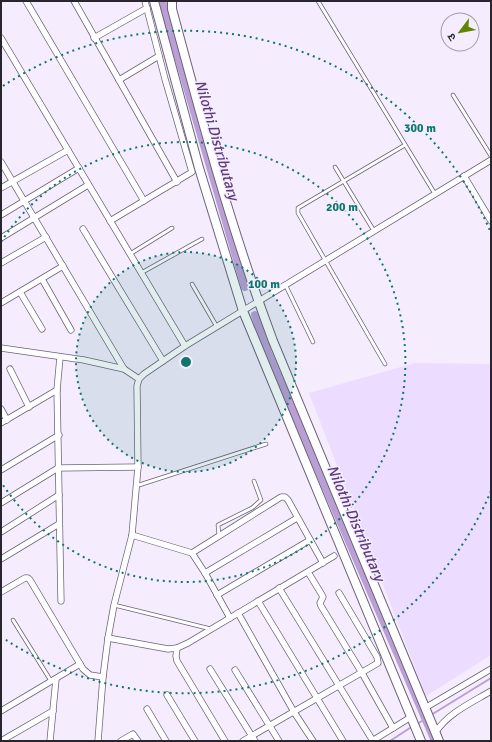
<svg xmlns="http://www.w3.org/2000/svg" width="492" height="742" viewBox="0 0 492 742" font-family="Signika,'Noto Sans Devanagari',sans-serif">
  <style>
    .built { fill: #ecdcff }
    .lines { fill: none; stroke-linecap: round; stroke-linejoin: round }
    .stream { stroke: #b99fd6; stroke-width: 2 }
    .canal { stroke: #b99fd6; stroke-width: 8 }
    .lane-casing { stroke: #6d627a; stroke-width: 4.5 }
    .street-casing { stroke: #6d627a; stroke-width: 7 }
    .secondary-casing { stroke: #6d627a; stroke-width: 10 }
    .lane { stroke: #fff; stroke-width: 3 }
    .street { stroke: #fff; stroke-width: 5.5 }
    .secondary { stroke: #fff; stroke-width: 8 }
    .ring { fill: none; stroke: #0f766e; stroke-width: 2; stroke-dasharray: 2 4 }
    .labels { text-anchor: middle; stroke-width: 3; stroke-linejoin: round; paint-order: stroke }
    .water-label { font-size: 15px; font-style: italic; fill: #5e3b7f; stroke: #f5edfe }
    .centre { fill: #0f766e; stroke: #f5edfe; stroke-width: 2 }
    .ring-label { font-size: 12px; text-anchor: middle; font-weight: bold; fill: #0f766e; stroke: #f5edfe; stroke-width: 3; stroke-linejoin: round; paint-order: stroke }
  </style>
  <rect width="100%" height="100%" fill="#f5edfe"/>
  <polygon class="built" points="415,363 491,364 491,655 426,696 309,393"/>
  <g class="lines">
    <g class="stream">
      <polyline points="431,715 491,678"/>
      <polyline points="417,724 427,718"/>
      <polyline points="390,741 413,726"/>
    </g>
    <g class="canal">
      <polyline points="162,1 245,287"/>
      <polyline points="255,315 268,353 435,741"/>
    </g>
    <g class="lane-casing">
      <g id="lane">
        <polyline points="318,1 435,194"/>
        <polyline points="453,95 491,156"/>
        <polyline points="335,167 374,231"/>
        <polyline points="130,254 172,228"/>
        <polyline points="141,273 202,239"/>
        <polyline points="192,284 217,327"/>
        <polyline points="285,284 313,342"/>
        <polyline points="385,364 298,213 298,208 405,145"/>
        <polyline points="136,486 266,444"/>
        <polyline points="219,536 218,525 252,508 261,500 254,481"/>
        <polyline points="114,605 211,629"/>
        <polyline points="13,620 51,681"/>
      </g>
    </g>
    <g class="street-casing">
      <g id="street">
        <polyline points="26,1 144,201"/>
        <polyline points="74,1 177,182"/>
        <polyline points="1,38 185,346"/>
        <polyline points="94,38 147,8"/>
        <polyline points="119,80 159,56"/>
        <polyline points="1,162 124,369 139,379"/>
        <polyline points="464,176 491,221"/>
        <polyline points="1,188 68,150"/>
        <polyline points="1,215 79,168"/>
        <polyline points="110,221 192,172 165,79 145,1"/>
        <polyline points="83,229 163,361"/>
        <polyline points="1,238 88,185"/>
        <polyline points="1,263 46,237"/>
        <polyline points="42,279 71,330"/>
        <polyline points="20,292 42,329"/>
        <polyline points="1,303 63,266"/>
        <polyline points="1,348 84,360 124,369"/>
        <polyline points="60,357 57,390 61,601"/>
        <polyline points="10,369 29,407"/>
        <polyline points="1,409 7,420"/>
        <polyline points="1,423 57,390"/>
        <polyline points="1,470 59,435"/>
        <polyline points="1,503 58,468 138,467"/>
        <polyline points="1,532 59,495"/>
        <polyline points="132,535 192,553 281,497 285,497 288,500 323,563"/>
        <polyline points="192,553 205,573 230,618"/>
        <polyline points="1,559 59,524"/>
        <polyline points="308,572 322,595 323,597 320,603 321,606 362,673 393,728"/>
        <polyline points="205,573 297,518"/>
        <polyline points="279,588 373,741"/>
        <polyline points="1,592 25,578 28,578 30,580 83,669 90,675 103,677"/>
        <polyline points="217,595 310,540"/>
        <polyline points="258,601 343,741"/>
        <polyline points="238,613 294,712 313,741"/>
        <polyline points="108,638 168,649 177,648 188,643 334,556"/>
        <polyline points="177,648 176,656 177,661 225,741"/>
        <polyline points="210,669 255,741"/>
        <polyline points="235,670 279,741"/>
        <polyline points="167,695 195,741"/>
        <polyline points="425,708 491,669"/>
        <polyline points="147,709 166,741"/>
        <polyline points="1,711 80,664"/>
        <path d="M 435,733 C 448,713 471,703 491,691"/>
        <polyline points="1,741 53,711"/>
        <polyline points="50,741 56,679"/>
        <polyline points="98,741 103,677 108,638 114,605 132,535 138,467 137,386 139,379 144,374 185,346 491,160"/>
        <polyline points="121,741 133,734 138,741"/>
        <polyline points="243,741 378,663 377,657 339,593"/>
        <polyline points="372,741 411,717"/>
      </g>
    </g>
    <g class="secondary-casing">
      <g id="secondary">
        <polyline points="154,1 199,168 243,311 421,741"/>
        <path d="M 172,1 L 172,9 C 202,121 232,232 273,341 L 439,741"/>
      </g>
    </g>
    <use href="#lane" class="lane"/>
    <use href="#street" class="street"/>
    <use href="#secondary" class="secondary"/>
  </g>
  <circle cx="186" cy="362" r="110" fill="#0f766e" fill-opacity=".12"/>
  <g class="ring">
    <circle cx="186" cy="362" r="110"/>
    <path d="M1 242A220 220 0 1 1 1 482"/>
    <path d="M491 491A331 331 0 0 1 3 638M3 86A331 331 0 0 1 491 233"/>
  </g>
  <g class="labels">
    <g class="water-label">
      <text transform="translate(217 140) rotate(74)" y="5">Nilothi Distributary</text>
      <text transform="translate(356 523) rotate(67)" y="5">Nilothi Distributary</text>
    </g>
  </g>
  <circle cx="186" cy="362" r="6" class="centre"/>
  <g class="ring-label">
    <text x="420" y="132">300 m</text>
    <text x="342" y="211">200 m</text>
    <text x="264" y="288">100 m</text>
  </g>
  <rect width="492" height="742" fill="none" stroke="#29252f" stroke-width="4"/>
  <g transform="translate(460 32) rotate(238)"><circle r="19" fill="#f5edfe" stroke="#a39dab"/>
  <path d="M0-3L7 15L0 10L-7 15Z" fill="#618502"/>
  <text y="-6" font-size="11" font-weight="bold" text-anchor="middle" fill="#29252f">उ</text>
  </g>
</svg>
